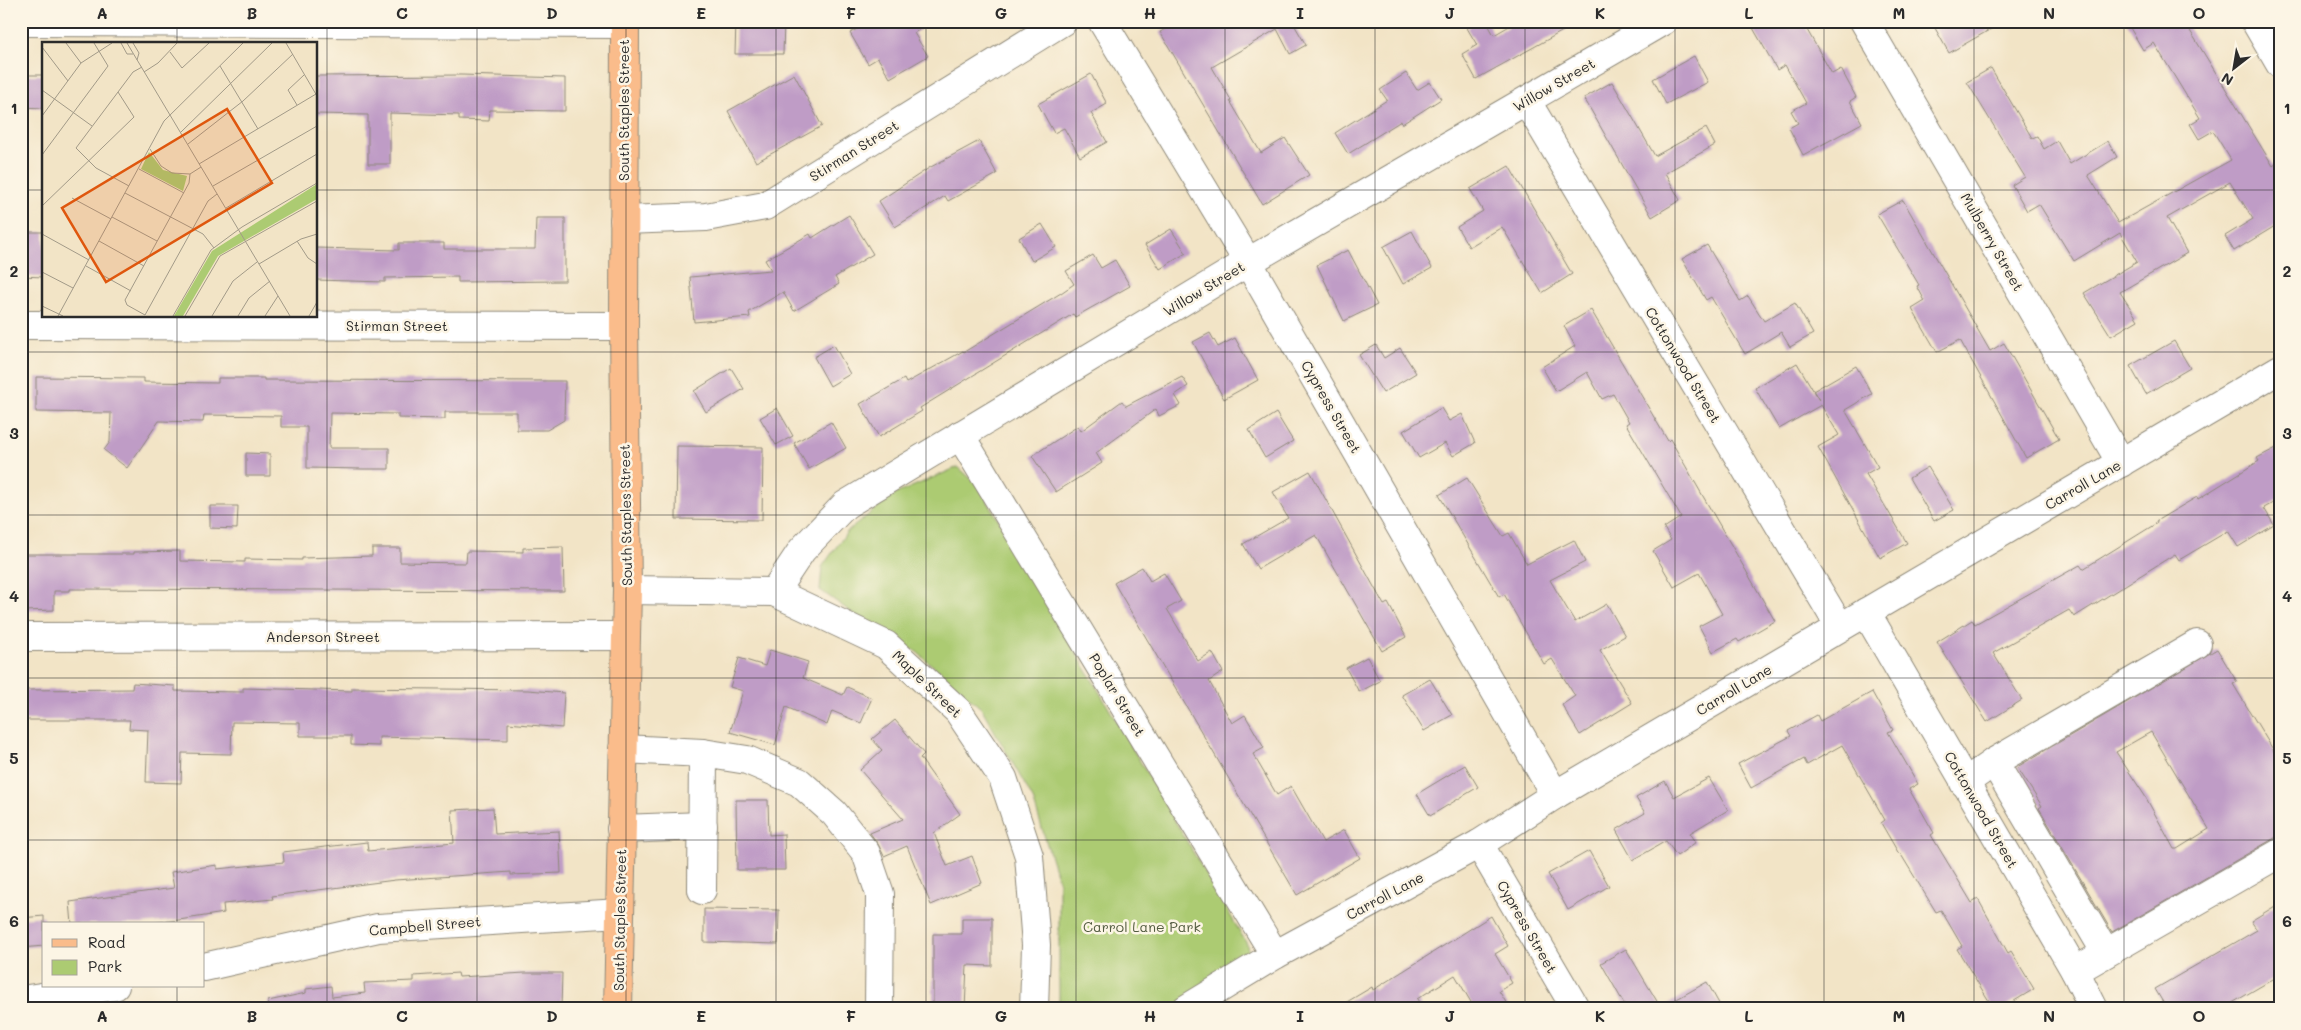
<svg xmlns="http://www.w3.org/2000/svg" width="2301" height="1030" viewBox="0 0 2301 1030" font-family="Mali,sans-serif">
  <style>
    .green { fill: #accb72; stroke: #6c7b4e }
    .building { fill: #bf9cc6; fill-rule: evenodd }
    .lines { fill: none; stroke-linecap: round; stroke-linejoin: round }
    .minor-casing { stroke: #8e8878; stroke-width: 30 }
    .major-casing { stroke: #8e8878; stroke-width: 30 }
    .minor { stroke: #fff; stroke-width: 28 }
    .major { stroke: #fabc8b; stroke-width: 28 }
    .grid { fill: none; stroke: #2b2b2b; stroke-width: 1; stroke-opacity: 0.55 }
    .labels { text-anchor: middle; stroke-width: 5; stroke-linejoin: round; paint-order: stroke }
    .street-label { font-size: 14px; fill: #2b2b2b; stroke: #fcf5e5 }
    .park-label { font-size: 14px; fill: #525b40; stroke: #fcf5e5 }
    .inset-road { fill: none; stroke: #a29a88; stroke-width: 1 }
    .view { fill: #df570e; fill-opacity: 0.15; stroke: #df570e; stroke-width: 2.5 }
    .inset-edge { fill: none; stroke: #2b2b2b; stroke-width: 2.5 }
    .neatline { fill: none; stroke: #2b2b2b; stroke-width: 2 }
    .grid-label { font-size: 16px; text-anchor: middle; font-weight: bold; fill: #2b2b2b }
  </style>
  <rect width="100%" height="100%" fill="#fcf5e5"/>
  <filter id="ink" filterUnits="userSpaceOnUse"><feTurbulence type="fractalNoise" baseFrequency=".02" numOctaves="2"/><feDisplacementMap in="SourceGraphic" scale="10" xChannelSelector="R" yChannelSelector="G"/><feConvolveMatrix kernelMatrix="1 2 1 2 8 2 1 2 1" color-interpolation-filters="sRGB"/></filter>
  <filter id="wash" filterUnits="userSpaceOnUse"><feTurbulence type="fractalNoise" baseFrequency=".0096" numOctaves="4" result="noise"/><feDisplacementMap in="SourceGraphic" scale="20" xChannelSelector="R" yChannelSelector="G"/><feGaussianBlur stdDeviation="1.12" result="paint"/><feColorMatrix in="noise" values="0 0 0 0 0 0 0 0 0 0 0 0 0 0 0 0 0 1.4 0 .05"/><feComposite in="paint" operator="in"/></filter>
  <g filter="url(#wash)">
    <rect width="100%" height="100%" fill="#f2e4c6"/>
    <polygon class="green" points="958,467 978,485 1247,944 1249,958 1242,966 1169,1009 1059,1009 1059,883 1033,799 982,709 917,652 855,615 820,590 822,567 847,532 893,495"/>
    <g id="blocks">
      <g class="building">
        <polygon points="736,21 784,21 783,54 735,54"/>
        <polygon points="858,21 934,21 914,33 928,56 890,78 878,58 868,64 850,33 861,27"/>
        <polygon points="1180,21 1292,21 1306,45 1290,54 1277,29 1212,67 1231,100 1230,101 1261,153 1285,138 1309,175 1262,204 1160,32"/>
        <polygon points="1478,21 1486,21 1494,35 1518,21 1581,21 1476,79 1462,54 1477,45 1467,28"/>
        <polygon points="1749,21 1802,21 1832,74 1841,69 1856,97 1850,101 1862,123 1803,155 1789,128 1798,123 1791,111 1806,103 1785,65 1777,70"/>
        <polygon points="1931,21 2005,21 1949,53"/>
        <polygon points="2126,21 2184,21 2273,166 2280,161 2280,223 2234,251 2225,236 2253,219 2230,182 2167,218 2187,253 2120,292 2138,320 2111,336 2084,293 2137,262 2120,233 2074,261 2039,204 2027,211 2012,185 2025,177 1967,82 1991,68 2032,138 2037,136 2044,149 2057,141 2070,164 2108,141 2117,157 2088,175 2118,223 2231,160 2213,131 2199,139 2190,124 2200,118 2154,43 2143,50"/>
        <polygon points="1694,56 1708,82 1666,104 1653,79"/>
        <polygon points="1406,73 1417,90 1430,82 1441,99 1402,124 1401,121 1348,154 1335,133 1387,100 1380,90"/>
        <polygon points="794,74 822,126 756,162 728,111"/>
        <polygon points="1091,74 1107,104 1091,113 1107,142 1080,157 1064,128 1054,133 1038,104"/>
        <polygon points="21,75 44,75 44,108 21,107"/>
        <polygon points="461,75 565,78 565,111 490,110 489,121 459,120 459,115 390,113 390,164 368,164 368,115 316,114 316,76"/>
        <polygon points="1612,82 1655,156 1706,128 1715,145 1665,173 1680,200 1652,217 1584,98"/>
        <polygon points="979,141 997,174 948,201 945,196 895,227 879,201 929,168"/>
        <polygon points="1509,166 1572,274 1542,293 1502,227 1469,247 1457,227 1483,211 1470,189"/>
        <polygon points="1903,200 1990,351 2004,343 2059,439 2026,458 1960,340 1937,352 1912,309 1925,301 1917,286 1919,285 1877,214"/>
        <polygon points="849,215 873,254 835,277 839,284 794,311 783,292 749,312 750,317 694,322 690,277 771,270 765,260 810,234 812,238"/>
        <polygon points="536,218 565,218 565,281 458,282 458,277 385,278 385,282 316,280 316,248 399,250 399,243 444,243 444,249 535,249"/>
        <polygon points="1042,224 1056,247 1032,261 1019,238"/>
        <polygon points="1171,229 1186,253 1160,269 1145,245"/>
        <polygon points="1412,231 1432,268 1403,284 1383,247"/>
        <polygon points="21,232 44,232 44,277 21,276"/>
        <polygon points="1707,245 1740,301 1748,296 1764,321 1795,303 1813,334 1790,347 1781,332 1745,354 1711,297 1706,300 1682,259"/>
        <polygon points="1348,250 1377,305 1344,321 1317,265"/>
        <polygon points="1093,255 1101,268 1115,260 1130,286 1075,317 1073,314 920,408 922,411 879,437 860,404 904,379 906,383 963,351 964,352 1061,293 1074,284 1066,271"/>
        <polygon points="1591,310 1668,441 1670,439 1775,621 1739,642 1737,639 1713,652 1699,626 1722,614 1699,573 1674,587 1653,551 1671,540 1664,528 1681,517 1626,424 1629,422 1613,394 1602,399 1587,372 1556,391 1542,367 1575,346 1564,326"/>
        <polygon points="1210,333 1218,347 1235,338 1258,380 1224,399 1193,342"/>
        <polygon points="2174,341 2190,368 2146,394 2130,366"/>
        <polygon points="834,345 850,374 830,386 814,357"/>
        <polygon points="1376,345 1384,358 1400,348 1416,373 1383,393 1359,355"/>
        <polygon points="1797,363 1819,400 1813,391 1856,366 1872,394 1845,410 1878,467 1866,474 1907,543 1880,558 1818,447 1839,435 1821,405 1779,429 1755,388"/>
        <polygon points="731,368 744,389 706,412 694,391"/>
        <polygon points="36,377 144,378 144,382 218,383 218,378 264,378 264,380 565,381 564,420 547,430 517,430 517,412 445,412 445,419 398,418 398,414 330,413 329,448 389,448 389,469 363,469 307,468 307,427 281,427 281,416 204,415 203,422 159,421 127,468 104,450 110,442 111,413 36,412"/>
        <polygon points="1182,377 1188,386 1175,395 1181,405 1159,416 1156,409 1096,453 1102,463 1056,492 1032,456 1078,426 1081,431 1122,401 1126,406"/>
        <polygon points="777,408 793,436 776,445 760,418"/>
        <polygon points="1441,408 1449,421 1462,414 1475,443 1453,456 1445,443 1419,458 1403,431"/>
        <polygon points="1276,413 1293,441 1265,458 1249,430"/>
        <polygon points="831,422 846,448 809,469 794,443"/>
        <polygon points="677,446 763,447 762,520 676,519"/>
        <polygon points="2280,446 2280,499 2264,508 2274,525 2238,547 2228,531 2179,560 2175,554 2074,617 2069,610 1993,653 2022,700 1987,722 1937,642 1972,620 1975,624 2080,565 2083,569 2157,523 2156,521 2197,497 2198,499 2259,461 2257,458"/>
        <polygon points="246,453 270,454 270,476 246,476"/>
        <polygon points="1928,467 1954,510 1934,521 1909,478"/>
        <polygon points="1310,471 1384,605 1388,603 1406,637 1382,651 1316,535 1258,569 1243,544 1288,518 1273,492"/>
        <polygon points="1467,478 1503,536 1509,533 1527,564 1574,540 1585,562 1550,580 1575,622 1607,604 1625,636 1600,650 1632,703 1580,735 1562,705 1575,696 1552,659 1544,664 1504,594 1499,597 1439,495"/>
        <polygon points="210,506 238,506 237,529 210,528"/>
        <polygon points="563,547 564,591 70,589 70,591 54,591 54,610 23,611 23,554 134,554 134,552 180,551 180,561 245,562 245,559 302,560 302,558 372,556 372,548 400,548 400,562 466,563 467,551 523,552 523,548"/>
        <polygon points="1142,567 1150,581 1164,573 1181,601 1167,609 1198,661 1212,652 1223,672 1209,681 1232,723 1245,715 1264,748 1253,754 1277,795 1291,786 1323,842 1344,830 1360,858 1297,895 1114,583"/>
        <path d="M 2217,649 L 2237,682 L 2233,684 L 2280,761 L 2280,835 L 2112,932 L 2039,808 L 2042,806 L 2017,767 ZM 2151,732 L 2209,829 L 2177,849 L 2174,849 L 2145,796 L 2116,752 Z"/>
        <polygon points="770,650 808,662 803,678 843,695 847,687 872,698 861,723 832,711 827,725 786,707 775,745 730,732 743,691 730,687 739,658 765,666"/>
        <polygon points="1367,657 1380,681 1359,692 1346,668"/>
        <polygon points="1430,679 1452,715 1424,731 1402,695"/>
        <polygon points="133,683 175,686 175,691 243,692 243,688 352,691 352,688 528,690 564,693 562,728 508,723 508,740 379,737 379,746 351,745 351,736 300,736 300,723 232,722 231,754 182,753 181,783 146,782 148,730 129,729 130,720 24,720 24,690 132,689"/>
        <polygon points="1872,692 1893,730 1888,732 1918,784 1909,789 1934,833 1931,835 1972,903 1978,899 2008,953 2011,951 2034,989 2001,1009 1994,1009 1957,949 1962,946 1941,910 1936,912 1900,853 1899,854 1881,823 1885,820 1842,745 1807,765 1804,759 1751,788 1738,764 1791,736 1788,731 1817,715 1820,721"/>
        <polygon points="895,720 924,754 920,758 960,814 934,833 947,866 972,856 982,883 931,905 907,846 884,856 878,844 870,833 903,819 860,770 882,750 872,739"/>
        <polygon points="1465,765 1478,787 1430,816 1417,794"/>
        <polygon points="1709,778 1728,810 1690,833 1696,842 1677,856 1666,841 1633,860 1616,830 1645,813 1636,798 1665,781 1674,797"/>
        <polygon points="736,800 768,800 769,835 784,834 785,870 737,870"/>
        <polygon points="493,808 495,834 559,831 561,873 511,875 511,872 395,880 272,896 273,899 223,904 224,913 179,920 141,924 72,924 70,902 174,888 171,872 217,865 217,869 284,862 283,852 367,842 368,851 454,843 452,810"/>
        <polygon points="1589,851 1609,886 1568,910 1548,874"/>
        <polygon points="2280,903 2280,975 2222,1009 2167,1009 2155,989 2257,930 2251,921"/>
        <polygon points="704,909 779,910 778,944 704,942"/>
        <polygon points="44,916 44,946 21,948 21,918"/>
        <polygon points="1491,916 1508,946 1495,954 1512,983 1499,991 1510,1009 1475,1009 1455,975 1417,999 1423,1009 1335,1009 1372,987 1373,990"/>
        <polygon points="962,918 992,918 992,966 967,965 965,1009 933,1009 933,934 962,934"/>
        <polygon points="1626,949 1661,1008 1707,982 1722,1009 1627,1009 1601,963"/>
        <polygon points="458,973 459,977 525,973 562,973 561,1009 269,1009 268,1001 306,993 306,989 331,986 332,997 365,993 364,983 414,981 414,976"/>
      </g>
    </g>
  </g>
  <g filter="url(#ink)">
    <use href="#blocks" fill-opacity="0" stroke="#8e8878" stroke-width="1"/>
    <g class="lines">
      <g class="minor-casing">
        <g id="minor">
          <polyline points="1102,21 1248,262 1555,795"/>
          <polyline points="1864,21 2121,463"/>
          <polyline points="2255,21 2280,64"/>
          <polyline points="21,22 624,24"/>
          <polyline points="1527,102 1840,627"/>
          <polyline points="624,220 706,217 765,206 1063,21"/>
          <polyline points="21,325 624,326"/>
          <polyline points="960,435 1275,955"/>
          <polyline points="627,590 774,592 886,645 958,711 1003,778 1029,856 1036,945 1034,1009"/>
          <polyline points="774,592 802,550 845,505 1248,262 1663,21"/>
          <polyline points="1866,612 2075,971 2094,1009"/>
          <polyline points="21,637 625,636"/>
          <polyline points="623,749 703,753 747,760 799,782 834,813 866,853 880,894 879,1009"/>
          <polyline points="1994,762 2106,953"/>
          <polyline points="1964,783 1994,762 2197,644"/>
          <polyline points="621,829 703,826"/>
          <polyline points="1479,844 1576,1009"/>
          <polyline points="702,890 703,753"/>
          <polyline points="204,967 378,928 620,913"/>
          <polyline points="2075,971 2280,853"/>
          <polyline points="21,1000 115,986"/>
          <polyline points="1186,1009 1275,955 1479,844 1555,795 2280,369"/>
        </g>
      </g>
      <g class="major-casing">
        <polyline id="major" points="618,1009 627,590 624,326 625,21"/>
      </g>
      <use href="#minor" class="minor"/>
      <use href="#major" class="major"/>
    </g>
  </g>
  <path class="grid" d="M 177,21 L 177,44M 327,21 L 327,1009M 477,21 L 477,1009M 626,21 L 626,1009M 776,21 L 776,1009M 926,21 L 926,1009M 1076,21 L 1076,1009M 1225,21 L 1225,1009M 1375,21 L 1375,1009M 1525,21 L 1525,1009M 1675,21 L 1675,1009M 1824,21 L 1824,1009M 1974,21 L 1974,1009M 2124,21 L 2124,1009M 21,190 L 44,190M 316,190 L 2280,190M 177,316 L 177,924M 21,352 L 2280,352M 21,515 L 2280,515M 21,678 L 2280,678M 21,840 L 2280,840M 177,986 L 177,1009"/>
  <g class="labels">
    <g class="street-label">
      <text transform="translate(1554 85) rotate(-30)" y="5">Willow Street</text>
      <text transform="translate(624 110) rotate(-90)" y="5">South Staples Street</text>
      <text transform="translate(854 151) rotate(-32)" y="5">Stirman Street</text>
      <text transform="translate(1992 242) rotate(60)" y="5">Mulberry Street</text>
      <text transform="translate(1204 289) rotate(-31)" y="5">Willow Street</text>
      <text x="397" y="331">Stirman Street</text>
      <text transform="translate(1683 365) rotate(59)" y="5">Cottonwood Street</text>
      <text transform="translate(1331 407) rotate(60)" y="5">Cypress Street</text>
      <text transform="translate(2083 485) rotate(-30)" y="5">Carroll Lane</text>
      <text transform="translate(626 515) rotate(-91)" y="5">South Staples Street</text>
      <text x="323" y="642">Anderson Street</text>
      <text transform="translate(927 684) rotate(44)" y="5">Maple Street</text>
      <text transform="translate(1734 690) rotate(-31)" y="5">Carroll Lane</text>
      <text transform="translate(1117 695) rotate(59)" y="5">Poplar Street</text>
      <text transform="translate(1981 810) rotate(60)" y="5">Cottonwood Street</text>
      <text transform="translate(1385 896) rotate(-28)" y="5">Carroll Lane</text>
      <text transform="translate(620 920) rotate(-89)" y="5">South Staples Street</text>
      <text transform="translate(425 926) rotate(-5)" y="5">Campbell Street</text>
      <text transform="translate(1527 927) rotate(60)" y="5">Cypress Street</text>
    </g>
    <g class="park-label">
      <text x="1142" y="932">Carrol Lane Park</text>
    </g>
  </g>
  <g transform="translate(42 42)">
    <rect width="275" height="275" fill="#f2e4c6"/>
    <path d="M 107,110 L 121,128 L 145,134 L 141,149 L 99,127 ZM 275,142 L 275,157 L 176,214 L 141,274 L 132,274 L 170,209 Z" fill="#accb72"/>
    <path class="inset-road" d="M 24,1 L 39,21M 79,1 L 85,12 L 91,12M 85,1 L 248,274M 91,1 L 97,11 L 95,18M 244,1 L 275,54M 0,5 L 26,39M 128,10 L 140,26 L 167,1M 178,24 L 216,87M 102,30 L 116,21 L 135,1M 0,48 L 50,84M 255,63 L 246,48 L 262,33M 0,74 L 39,21 L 70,1M 139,90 L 230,1M 146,102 L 201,59 L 251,12M 108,107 L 119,124 L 130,131 L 148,132 L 159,125M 0,113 L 66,24 L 52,1M 157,122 L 274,52M 97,127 L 142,151M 87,144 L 54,126 L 34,106 L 91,30 L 100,25M 171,144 L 275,84M 83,151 L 161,192 L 172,206M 30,156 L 69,177M 0,164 L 92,75 L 76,50M 184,166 L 275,112M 70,175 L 115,199M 0,192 L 47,218M 57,199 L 102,224M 255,199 L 266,216 L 275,222M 217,222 L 259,197 L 275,192M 44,224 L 89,249M 0,230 L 31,246M 0,264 L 21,274M 103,273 L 85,263 L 83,258 L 147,141 L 148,132M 103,273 L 166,159 L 175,152M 16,274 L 122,79 L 201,1M 131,274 L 169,208 L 200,185 L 275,141M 143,274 L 178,214 L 275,159M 170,274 L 191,239 L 215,220M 196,274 L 207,256 L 228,239M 223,274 L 236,254M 267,274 L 275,260"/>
    <path class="view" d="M 185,67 L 230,141 L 64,240 L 20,166 Z"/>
    <rect width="275" height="275" class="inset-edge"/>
  </g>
  <rect width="2301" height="1030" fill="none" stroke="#fcf5e5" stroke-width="55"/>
  <rect x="42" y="922" width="162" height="65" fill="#fcf5e5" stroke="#a8a49b"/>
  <rect x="52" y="939" width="25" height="8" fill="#fabc8b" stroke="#a8a49b"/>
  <text x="88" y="948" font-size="15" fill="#2b2b2b">Road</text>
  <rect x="52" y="960" width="25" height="15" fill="#accb72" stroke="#a8a49b"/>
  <text x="88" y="972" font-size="15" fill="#2b2b2b">Park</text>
  <g transform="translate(2234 68) rotate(211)" stroke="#fcf5e5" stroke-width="4" paint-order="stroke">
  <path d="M0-4L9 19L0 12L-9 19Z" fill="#2b2b2b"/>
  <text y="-8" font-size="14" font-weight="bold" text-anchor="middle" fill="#2b2b2b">N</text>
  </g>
  <rect x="28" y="28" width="2246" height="974" class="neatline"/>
  <g class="grid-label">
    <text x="102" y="19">A</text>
    <text x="252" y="19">B</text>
    <text x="402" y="19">C</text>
    <text x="552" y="19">D</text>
    <text x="701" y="19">E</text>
    <text x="851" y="19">F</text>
    <text x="1001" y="19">G</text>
    <text x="1150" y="19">H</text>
    <text x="1300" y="19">I</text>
    <text x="1450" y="19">J</text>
    <text x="1600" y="19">K</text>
    <text x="1749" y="19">L</text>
    <text x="1899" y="19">M</text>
    <text x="2049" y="19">N</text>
    <text x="2199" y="19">O</text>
    <text x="14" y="114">1</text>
    <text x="2287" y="114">1</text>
    <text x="14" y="277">2</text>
    <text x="2287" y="277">2</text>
    <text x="14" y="439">3</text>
    <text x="2287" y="439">3</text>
    <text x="14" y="602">4</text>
    <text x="2287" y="602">4</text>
    <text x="14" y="764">5</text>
    <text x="2287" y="764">5</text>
    <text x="14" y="927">6</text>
    <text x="2287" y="927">6</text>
    <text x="102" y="1022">A</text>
    <text x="252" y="1022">B</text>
    <text x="402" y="1022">C</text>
    <text x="552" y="1022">D</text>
    <text x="701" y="1022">E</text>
    <text x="851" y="1022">F</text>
    <text x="1001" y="1022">G</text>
    <text x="1150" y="1022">H</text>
    <text x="1300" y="1022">I</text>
    <text x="1450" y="1022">J</text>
    <text x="1600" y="1022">K</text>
    <text x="1749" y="1022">L</text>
    <text x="1899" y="1022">M</text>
    <text x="2049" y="1022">N</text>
    <text x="2199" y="1022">O</text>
  </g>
</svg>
